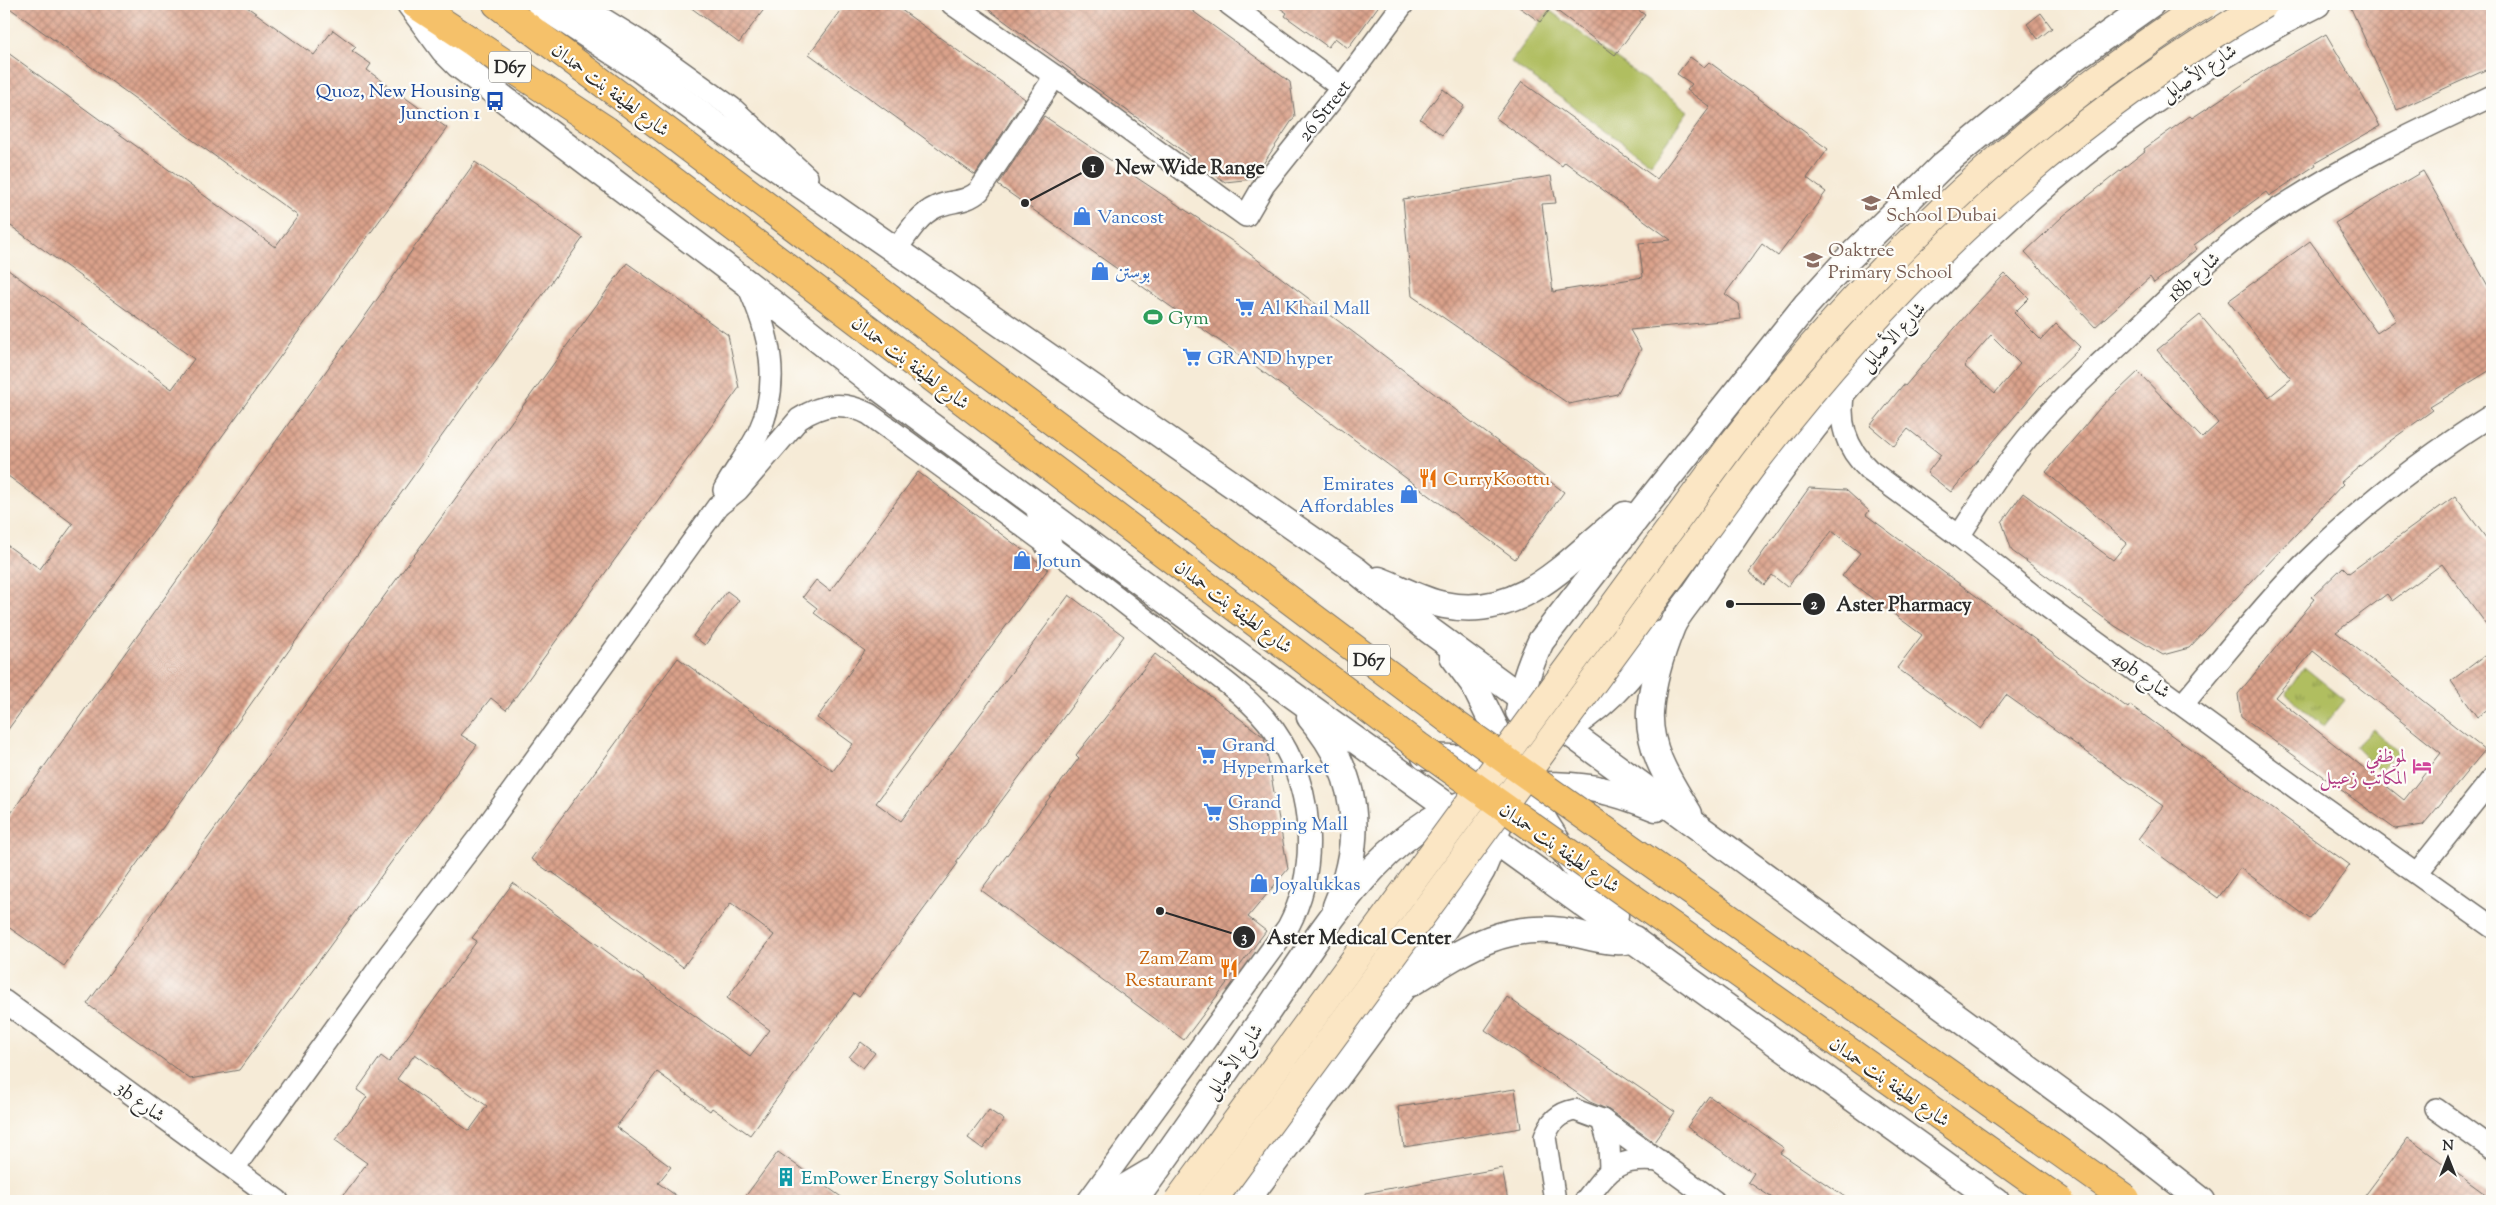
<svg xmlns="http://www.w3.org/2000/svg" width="2496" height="1205" viewBox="0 0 2496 1205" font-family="'Sorts Mill Goudy',Amiri,serif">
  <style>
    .grass { fill: #b0be60; stroke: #6e7446 }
    .park { fill: url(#park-tufts); stroke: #6e7446 }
    .building { fill: url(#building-cross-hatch); fill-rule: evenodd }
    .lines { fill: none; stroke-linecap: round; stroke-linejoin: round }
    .minor-casing { stroke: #726e67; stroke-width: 24 }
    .tertiary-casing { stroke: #726e67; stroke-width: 29 }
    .primary-casing { stroke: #726e67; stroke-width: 30 }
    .minor { stroke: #fff; stroke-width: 21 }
    .tertiary { stroke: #fff; stroke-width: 26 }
    .primary { stroke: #f5c16b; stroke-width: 28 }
    .secondary-bridge-casing { stroke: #726e67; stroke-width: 30; stroke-linecap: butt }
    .primary-bridge-casing { stroke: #726e67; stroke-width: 30; stroke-linecap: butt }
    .secondary-bridge { stroke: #fbe6c4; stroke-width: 28 }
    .primary-bridge { stroke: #f5c16b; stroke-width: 28 }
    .labels { text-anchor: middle; stroke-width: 4.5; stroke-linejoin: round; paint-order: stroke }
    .shield { fill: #fdfcf7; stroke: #6a6a68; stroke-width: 1 }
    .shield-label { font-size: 18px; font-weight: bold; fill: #2b2b2b }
    .street-label { font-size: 19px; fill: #2b2b2b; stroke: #fdfcf7 }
    .transit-label { font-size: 19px; fill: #164399; stroke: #fdfcf7; text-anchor: end }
    .education-label { font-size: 19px; fill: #785e54; stroke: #fdfcf7; text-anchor: start }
    .shop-label { font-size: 19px; fill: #366cbe; stroke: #fdfcf7; text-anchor: start }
    .leisure-label { font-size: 19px; fill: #27864d; stroke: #fdfcf7; text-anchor: start }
    .food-label { font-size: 19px; fill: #c56008; stroke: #fdfcf7; text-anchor: start }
    .hotel-label { font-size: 19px; fill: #b23c85; stroke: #fdfcf7; text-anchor: end }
    .culture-label { font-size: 19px; fill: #0d838f; stroke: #fdfcf7; text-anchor: start }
    .leader { fill: none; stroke: #2b2b2b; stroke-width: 2 }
    .callout-dot { fill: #2b2b2b; stroke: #fdfcf7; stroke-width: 2 }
    .mark-label { font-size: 15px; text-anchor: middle; font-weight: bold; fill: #fff }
    .callout-label { font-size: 20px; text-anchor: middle; font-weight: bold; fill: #2b2b2b; stroke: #fdfcf7; stroke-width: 4.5; stroke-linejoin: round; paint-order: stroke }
  </style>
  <defs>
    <pattern id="park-tufts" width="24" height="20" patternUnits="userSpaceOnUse" patternTransform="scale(1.25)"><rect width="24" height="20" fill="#b0be60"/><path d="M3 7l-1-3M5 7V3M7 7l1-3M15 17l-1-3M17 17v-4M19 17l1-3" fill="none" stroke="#8f9b4f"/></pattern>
    <pattern id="building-cross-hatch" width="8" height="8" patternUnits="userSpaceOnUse" patternTransform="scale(1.25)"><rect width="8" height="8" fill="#dba28b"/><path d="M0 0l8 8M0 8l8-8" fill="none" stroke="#b28472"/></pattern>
  </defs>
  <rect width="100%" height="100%" fill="#fdfcf7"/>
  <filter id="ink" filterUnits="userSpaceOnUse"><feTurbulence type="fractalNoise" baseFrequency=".02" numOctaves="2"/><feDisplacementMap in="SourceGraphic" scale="10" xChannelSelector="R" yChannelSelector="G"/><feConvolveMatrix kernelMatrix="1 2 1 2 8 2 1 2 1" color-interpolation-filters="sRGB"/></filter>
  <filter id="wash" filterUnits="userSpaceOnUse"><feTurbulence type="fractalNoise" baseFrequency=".0096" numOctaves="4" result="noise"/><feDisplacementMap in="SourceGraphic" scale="20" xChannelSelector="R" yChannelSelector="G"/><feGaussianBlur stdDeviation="1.12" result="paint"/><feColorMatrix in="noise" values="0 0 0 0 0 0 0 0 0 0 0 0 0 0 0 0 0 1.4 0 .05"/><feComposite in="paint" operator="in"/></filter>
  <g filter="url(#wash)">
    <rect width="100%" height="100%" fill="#f6ebd7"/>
    <g class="grass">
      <polygon points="1549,10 1688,111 1651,163 1511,62"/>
      <polygon points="2373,729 2398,753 2380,771 2355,747"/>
    </g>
    <polygon class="park" points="2304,667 2345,700 2324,726 2286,694"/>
    <g id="blocks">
      <g class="building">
        <polygon points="4,4 243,4 314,55 333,30 356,47 352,51 371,64 367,70 447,128 4,735 4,543 40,569 73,524 4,473 4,267 172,389 194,359 4,221 4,50 275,247 298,216"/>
        <polygon points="686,4 768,4 739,43"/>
        <polygon points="846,4 893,4 1025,99 975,175 809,54"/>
        <polygon points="981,4 1183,4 1290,82 1295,116 1253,179 1225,182"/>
        <polygon points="1274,4 1380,4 1348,48 1335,38 1328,47 1285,16 1287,13"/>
        <polygon points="1515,4 1630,4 1645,15 1615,55 1552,7 1540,22"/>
        <polygon points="2349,4 2492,4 2492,67 2397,110"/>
        <polygon points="2041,13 2052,28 2038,39 2027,24"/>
        <polygon points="2326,34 2380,126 2315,163 2316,165 2269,196 2266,192 2194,245 2197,249 2154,283 2150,277 2095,327 2025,252 2063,216 2145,151 2144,149 2190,116 2192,118 2271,66"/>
        <polygon points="1690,57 1704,67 1709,62 1828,149 1807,178 1826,192 1778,256 1762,244 1725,294 1739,304 1741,319 1630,330 1641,349 1617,394 1569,404 1412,296 1403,199 1551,176 1556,203 1542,204 1553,292 1643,277 1639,243 1671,240 1565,162 1562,166 1496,118 1522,82 1657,179 1710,107 1687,90 1692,84 1677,74"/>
        <polygon points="1443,89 1464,106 1442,135 1420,119"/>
        <polygon points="1044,116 1238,245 1564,492 1515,559 1258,368 998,185"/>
        <polygon points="475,162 583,238 64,966 4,924 4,823"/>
        <polygon points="2423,171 2492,293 2492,369 2430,407 2433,410 2390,441 2341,482 2343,484 2189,648 2163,655 2115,626 2012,551 2002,522 2023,493 2113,560 2127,543 2046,472 2099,409 2138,372 2202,438 2218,423 2157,350 2200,315 2269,397 2291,379 2228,301 2310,241 2377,333 2396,320 2335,223"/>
        <polygon points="627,263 728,335 739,388 506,710 491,698 461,735 477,745 239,1070 190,1079 87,1004"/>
        <path d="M 2005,274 L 2029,298 L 2014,313 L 2041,340 L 2056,324 L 2080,347 L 2041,385 L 1951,492 L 1927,473 L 1941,455 L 1908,429 L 1894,446 L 1870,426 L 1903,385 L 1905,386 L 1973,307 ZM 1991,335 L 2020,364 L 1995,393 L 1964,366 Z"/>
        <path d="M 918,472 L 1048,569 L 876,803 L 901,821 L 1069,595 L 1124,636 L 956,862 L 958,863 L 859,997 L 854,993 L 750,1135 L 712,1108 L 710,1111 L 657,1072 L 616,1127 L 671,1167 L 658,1183 L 684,1201 L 339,1201 L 367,1163 L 335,1140 L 367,1097 L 357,1090 L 381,1056 L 389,1062 L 477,941 L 472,938 L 513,883 L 750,1056 L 770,1030 L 727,998 L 774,935 L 731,903 L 683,967 L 552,872 L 551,873 L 531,859 L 678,658 L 833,771 L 853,744 L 817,718 L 865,651 L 814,613 L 817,608 L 803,597 L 816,580 L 830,591 ZM 415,1054 L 487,1106 L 469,1131 L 397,1079 Z"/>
        <polygon points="1809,488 1846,490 1869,511 1866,515 2128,708 2130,705 2350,865 2310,919 2240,868 2218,898 2138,839 2163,806 2006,695 1981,729 1897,668 1922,635 1842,576 1860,553 1832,531 1787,587 1772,575 1764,585 1749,572"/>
        <path d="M 2455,496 L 2492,546 L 2492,632 L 2442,564 L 2392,601 L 2387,594 L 2336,632 L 2485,750 L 2423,825 L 2395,829 L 2241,717 L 2238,694 L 2315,599 L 2312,597 L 2343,567 L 2349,573 ZM 2313,651 L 2441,753 L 2404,800 L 2275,697 Z"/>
        <polygon points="727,591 739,600 705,645 693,636"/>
        <polygon points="2492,650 2492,706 2477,717 2451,681"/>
        <polygon points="1155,654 1264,737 1288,869 1248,917 1266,931 1184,1040 981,890 1079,758 1076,755"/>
        <polygon points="1507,997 1675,1112 1654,1142 1609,1110 1590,1102 1485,1030"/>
        <polygon points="861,1042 875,1053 863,1068 849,1057"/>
        <polygon points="1515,1089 1521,1128 1404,1147 1398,1107"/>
        <polygon points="1709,1096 1784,1148 1780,1153 1851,1201 1777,1201 1748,1182 1754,1173 1687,1127"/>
        <polygon points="989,1110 1004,1120 983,1149 968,1138"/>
        <polygon points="2408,1138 2492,1199 2492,1201 2361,1201"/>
        <polygon points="778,1152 847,1201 742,1201"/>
        <polygon points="1502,1168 1508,1201 1365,1201 1365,1193"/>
      </g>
    </g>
  </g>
  <g filter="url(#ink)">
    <use href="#blocks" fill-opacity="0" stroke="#726e67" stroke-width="1"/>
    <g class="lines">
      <g class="minor-casing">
        <g id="minor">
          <polyline points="579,4 639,41 732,108 807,177"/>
          <path id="s1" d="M 952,4 L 1055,76 L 1246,216 L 1264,185 L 1335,96 L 1403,4"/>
          <polyline points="1229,4 1341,87"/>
          <path d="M 896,250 C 907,235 918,215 936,207 C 951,200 966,203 979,191 L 1055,76"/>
          <path d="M 1844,389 C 1838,422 1845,447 1869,470 L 1959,536 L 2041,602 L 2296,788 L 2492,927"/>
          <path d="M 724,490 C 734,471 748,454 758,434 C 782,383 770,333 747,284"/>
          <path d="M 1959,536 C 1979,506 1998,474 2021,446 C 2052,406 2090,373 2127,338 C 2171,296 2215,251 2266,217 C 2337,169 2415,132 2492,96"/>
          <path d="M 2183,704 C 2222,658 2260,609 2302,566 C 2360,508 2423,458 2492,415"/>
          <polyline points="2417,873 2492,779"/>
          <polyline points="4,1001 278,1201"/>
          <polyline points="2436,1109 2492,1149"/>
          <polyline points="1602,1120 1609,1144 1610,1169"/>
          <path d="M 234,1168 L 387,957 L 482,833 L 718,506 L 738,490 L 799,419 C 823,403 844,401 869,414 C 972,489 1076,563 1175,643 C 1208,670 1249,695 1274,730 C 1314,787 1320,866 1288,927 L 1088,1201"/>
          <path d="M 1555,1201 L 1545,1137 C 1550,1121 1559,1113 1575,1110 L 1602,1120 L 1714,1201"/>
          <path d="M 1585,1201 C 1610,1169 1615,1157 1660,1161"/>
        </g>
      </g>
      <g class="tertiary-casing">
        <g id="tertiary">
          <polyline points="410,4 444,50 459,65 747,283 877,386 1286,690 1996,1201"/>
          <polyline points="540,4 637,67 721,129 1357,571 1429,630 2108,1127 2202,1201"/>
          <polyline points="1038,505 1049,546"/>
          <path d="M 1379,580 C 1400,588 1422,601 1444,605 C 1524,621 1569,558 1625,515"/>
          <path d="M 1519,712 C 1522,686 1530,664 1541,641 L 1648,503 L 1806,305 L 1849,258 L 1942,166 L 2066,64 L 2151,4"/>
          <path d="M 1310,717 C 1359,774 1365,837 1336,906"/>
          <path d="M 1553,736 C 1599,713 1632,676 1662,634"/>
          <polyline points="1425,757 1478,759 1514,751"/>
          <path d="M 1521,763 C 1531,818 1581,873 1615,915"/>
          <path d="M 1529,785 C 1581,784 1608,788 1656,808"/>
          <path d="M 1689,814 C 1670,782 1648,751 1650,712 C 1652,683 1661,653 1672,626 C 1677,615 1687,604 1694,594 C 1709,572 1724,551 1738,530 C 1887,315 2081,120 2317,4"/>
          <path d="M 1411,983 C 1462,952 1499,923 1562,931 C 1585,934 1612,946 1634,939"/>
          <polyline points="1102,1201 1151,1172"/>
          <path d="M 1134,1201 C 1178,1141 1220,1079 1263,1018 C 1316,941 1375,837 1465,803"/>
          <polyline points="1246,1201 1403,987 1463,902 1482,870 1494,841 1501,816 1507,752 1473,683 1453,656"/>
        </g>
      </g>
      <g class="primary-casing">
        <g id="primary">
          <polyline points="415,4 606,130"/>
          <polyline points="497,4 627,101"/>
        </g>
      </g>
      <use href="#minor" class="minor"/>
      <use href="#tertiary" class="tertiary"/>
      <use href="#primary" class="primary"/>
      <g class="secondary-bridge-casing">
        <g id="secondary-bridge">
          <path d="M 1178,1201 L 1730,447 C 1837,307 1958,183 2100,77 C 2134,52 2169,26 2205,4"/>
          <path d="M 1212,1201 L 1754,463 C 1901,273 2057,126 2264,4"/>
        </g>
      </g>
      <g class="primary-bridge-casing">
        <g id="primary-bridge">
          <polyline points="627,101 1452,722 2126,1199"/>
          <polyline points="606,130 1418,746 2060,1201"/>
        </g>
      </g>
      <use href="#secondary-bridge" class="secondary-bridge"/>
      <use href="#primary-bridge" class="primary-bridge"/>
    </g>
  </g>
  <defs>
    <g id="bus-bare" transform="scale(1.5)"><path d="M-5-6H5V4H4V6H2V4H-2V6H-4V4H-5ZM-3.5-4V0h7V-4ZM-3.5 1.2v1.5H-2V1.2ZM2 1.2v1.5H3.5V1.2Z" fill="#1a4fb4" stroke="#fdfcf7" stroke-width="2.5" paint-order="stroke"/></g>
    <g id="school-bare" transform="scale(1.5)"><path d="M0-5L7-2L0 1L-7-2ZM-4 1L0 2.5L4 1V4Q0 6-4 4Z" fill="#8d6e63" stroke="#fdfcf7" stroke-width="2.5" paint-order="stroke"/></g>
    <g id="shop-bare" transform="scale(1.5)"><path d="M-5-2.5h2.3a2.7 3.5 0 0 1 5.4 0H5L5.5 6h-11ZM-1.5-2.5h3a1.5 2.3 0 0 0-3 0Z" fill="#3f7fe0" stroke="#fdfcf7" stroke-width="2.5" paint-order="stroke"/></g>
    <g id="supermarket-bare" transform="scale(1.5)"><path d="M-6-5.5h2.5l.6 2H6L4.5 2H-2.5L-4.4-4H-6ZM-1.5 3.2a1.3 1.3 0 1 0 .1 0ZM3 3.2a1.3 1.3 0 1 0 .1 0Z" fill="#3f7fe0" stroke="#fdfcf7" stroke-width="2.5" paint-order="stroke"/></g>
    <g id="stadium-bare" transform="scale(1.5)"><path d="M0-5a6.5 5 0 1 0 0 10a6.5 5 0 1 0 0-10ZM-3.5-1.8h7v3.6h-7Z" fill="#2e9e5b" stroke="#fdfcf7" stroke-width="2.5" paint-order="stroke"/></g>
    <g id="restaurant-bare" transform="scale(1.5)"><path d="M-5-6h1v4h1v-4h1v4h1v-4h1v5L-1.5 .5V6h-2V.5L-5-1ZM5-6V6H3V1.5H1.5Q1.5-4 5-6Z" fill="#e8710a" stroke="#fdfcf7" stroke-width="2.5" paint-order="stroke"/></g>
    <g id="hotel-bare" transform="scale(1.5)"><path d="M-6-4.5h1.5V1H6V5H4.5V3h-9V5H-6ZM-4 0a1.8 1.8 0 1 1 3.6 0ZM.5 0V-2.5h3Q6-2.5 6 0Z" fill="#d1479c" stroke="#fdfcf7" stroke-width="2.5" paint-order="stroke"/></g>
    <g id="building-bare" transform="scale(1.5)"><path d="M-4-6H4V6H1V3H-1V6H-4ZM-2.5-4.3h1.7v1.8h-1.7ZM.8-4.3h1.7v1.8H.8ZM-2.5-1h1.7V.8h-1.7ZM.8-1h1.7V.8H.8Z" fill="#0f9aa8" stroke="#fdfcf7" stroke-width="2.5" paint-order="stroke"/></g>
  </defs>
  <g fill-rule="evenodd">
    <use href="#bus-bare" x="495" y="101"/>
    <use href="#school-bare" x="1871" y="203"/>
    <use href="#shop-bare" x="1082" y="216"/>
    <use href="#school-bare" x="1813" y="260"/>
    <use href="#shop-bare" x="1100" y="271"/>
    <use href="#supermarket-bare" x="1245" y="307"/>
    <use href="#stadium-bare" x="1153" y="317"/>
    <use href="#supermarket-bare" x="1192" y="357"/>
    <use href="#restaurant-bare" x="1428" y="478"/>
    <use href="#shop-bare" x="1409" y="494"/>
    <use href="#shop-bare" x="1022" y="560"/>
    <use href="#supermarket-bare" x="1207" y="755"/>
    <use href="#hotel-bare" x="2422" y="766"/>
    <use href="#supermarket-bare" x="1213" y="812"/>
    <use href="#shop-bare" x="1259" y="883"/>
    <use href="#restaurant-bare" x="1229" y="968"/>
    <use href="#building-bare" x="786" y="1177"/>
  </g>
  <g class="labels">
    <g class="shield">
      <rect x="489" y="51.5" width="42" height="31" rx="4"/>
      <rect x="1348" y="644.5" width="42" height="31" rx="4"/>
    </g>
    <g class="shield-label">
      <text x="510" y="73">D67</text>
      <text x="1369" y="666">D67</text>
    </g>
    <g class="street-label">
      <text transform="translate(2198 72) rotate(-34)" y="7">شارع الأصايل</text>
      <text transform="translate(611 89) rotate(37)" y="7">شارع لطيفة بنت حمدان</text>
      <text dy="7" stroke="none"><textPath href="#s1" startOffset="494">26 Street</textPath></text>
      <text transform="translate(2193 276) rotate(-42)" y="7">18b شارع</text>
      <text transform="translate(1892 336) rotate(-47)" y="7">شارع الأصايل</text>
      <text transform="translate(911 362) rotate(37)" y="7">شارع لطيفة بنت حمدان</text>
      <text transform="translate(1234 606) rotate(37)" y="7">شارع لطيفة بنت حمدان</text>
      <text transform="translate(2142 674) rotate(36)" y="7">49b شارع</text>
      <text transform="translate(1560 847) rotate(35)" y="7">شارع لطيفة بنت حمدان</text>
      <text transform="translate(1233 1061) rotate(-55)" y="7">شارع الأصايل</text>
      <text transform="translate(1890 1081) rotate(35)" y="7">شارع لطيفة بنت حمدان</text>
      <text transform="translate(141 1101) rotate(36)" y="7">3b شارع</text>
    </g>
    <g class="transit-label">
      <text x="480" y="97">Quoz, New Housing<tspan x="480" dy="22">Junction 1</tspan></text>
    </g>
    <g class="education-label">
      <text x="1886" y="199">Amled<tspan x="1886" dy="22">School Dubai</tspan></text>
      <text x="1828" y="256">Oaktree<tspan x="1828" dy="22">Primary School</tspan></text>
    </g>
    <g class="shop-label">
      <text x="1097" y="223">Vancost</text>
      <text x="1115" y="278">بوستن</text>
      <text x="1260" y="314">Al Khail Mall</text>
      <text x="1207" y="364">GRAND hyper</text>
      <text x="1394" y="490" text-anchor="end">Emirates<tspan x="1394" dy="22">Affordables</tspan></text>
      <text x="1037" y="567">Jotun</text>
      <text x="1222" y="751">Grand<tspan x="1222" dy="22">Hypermarket</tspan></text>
      <text x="1228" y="808">Grand<tspan x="1228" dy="22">Shopping Mall</tspan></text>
      <text x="1274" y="890">Joyalukkas</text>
    </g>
    <g class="leisure-label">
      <text x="1168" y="324">Gym</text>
    </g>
    <g class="food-label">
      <text x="1443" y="485">CurryKoottu</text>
      <text x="1214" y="964" text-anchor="end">Zam Zam<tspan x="1214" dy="22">Restaurant</tspan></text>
    </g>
    <g class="hotel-label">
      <text x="2407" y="762">لموظفي<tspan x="2407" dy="22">المكاتب زعبيل</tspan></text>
    </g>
    <g class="culture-label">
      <text x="801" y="1184">EmPower Energy Solutions</text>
    </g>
  </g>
  <path class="leader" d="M1025 203L1093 167M1730 604L1814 604M1160 911L1244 937"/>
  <g class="callout-dot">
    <circle cx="1025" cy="203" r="5"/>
    <circle cx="1730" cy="604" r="5"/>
    <circle cx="1160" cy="911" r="5"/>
    <circle cx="1093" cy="167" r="12"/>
    <circle cx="1814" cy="604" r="12"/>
    <circle cx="1244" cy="937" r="12"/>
  </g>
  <g class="mark-label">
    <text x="1093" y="172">1</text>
    <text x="1814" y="609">2</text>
    <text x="1244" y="942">3</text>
  </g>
  <g class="callout-label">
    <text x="1190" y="174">New Wide Range</text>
    <text x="1904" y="611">Aster Pharmacy</text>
    <text x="1359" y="944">Aster Medical Center</text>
  </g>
  <rect width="2496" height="1205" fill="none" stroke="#fdfcf7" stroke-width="20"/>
  <g transform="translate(2448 1158)" stroke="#fdfcf7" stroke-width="4" paint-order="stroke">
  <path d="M0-4L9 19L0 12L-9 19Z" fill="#2b2b2b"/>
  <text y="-8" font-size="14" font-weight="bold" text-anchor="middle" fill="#2b2b2b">N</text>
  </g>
</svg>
